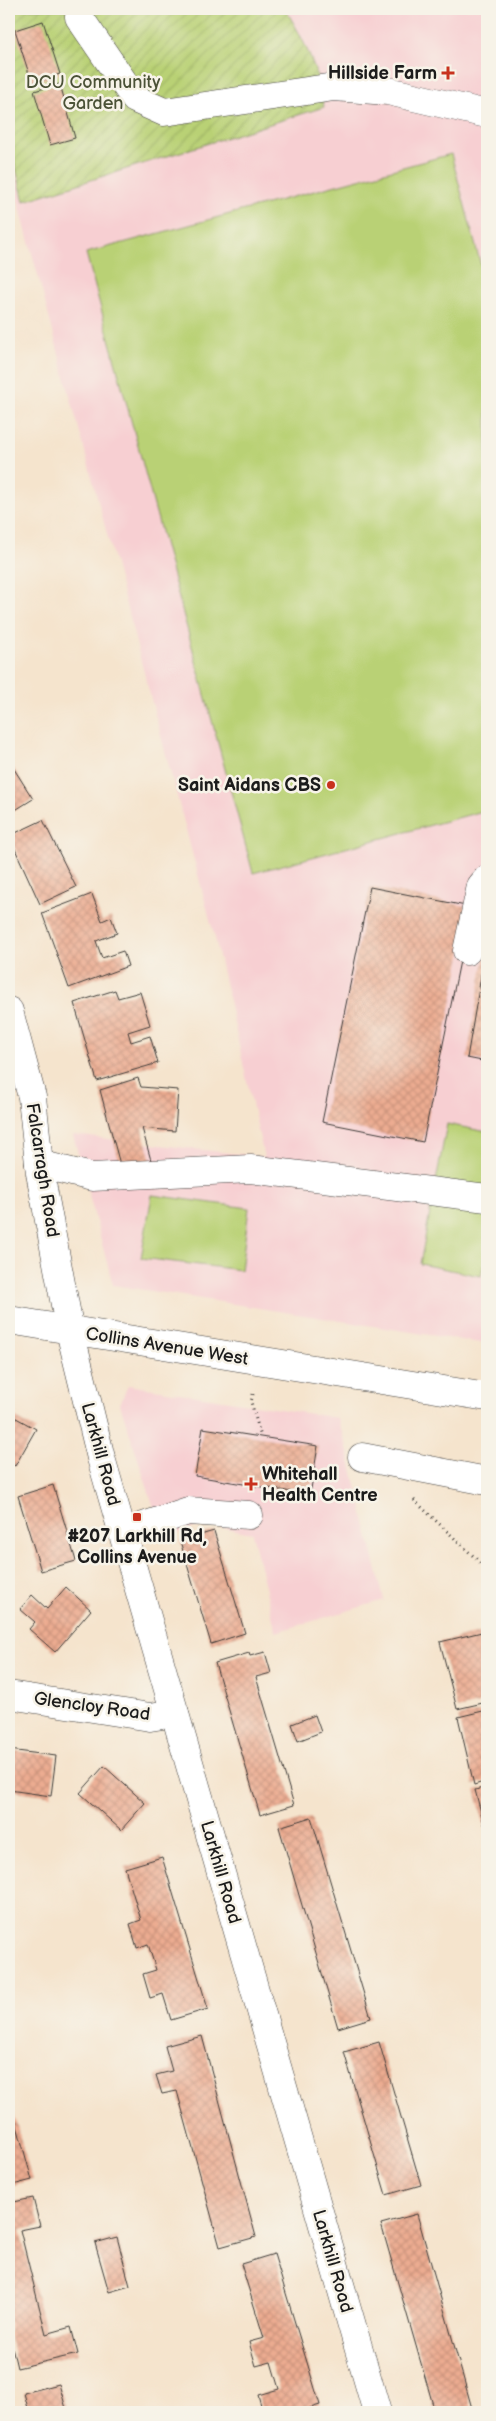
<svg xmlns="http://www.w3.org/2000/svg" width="496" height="2421" viewBox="0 0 496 2421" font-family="'Balsamiq Sans',sans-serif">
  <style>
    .built { fill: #f7cfd2 }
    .grass { fill: #b9d175; stroke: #6a7648 }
    .garden { fill: url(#garden-furrows); stroke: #6a7648 }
    .building { fill: url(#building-cross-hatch) }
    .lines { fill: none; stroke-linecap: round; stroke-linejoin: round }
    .minor-casing { stroke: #3d3a37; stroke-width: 29 }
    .major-casing { stroke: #3d3a37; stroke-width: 29 }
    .path { stroke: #3d3a37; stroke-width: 3; stroke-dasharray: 1 4; stroke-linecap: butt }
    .minor { stroke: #fff; stroke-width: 28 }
    .major { stroke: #fff; stroke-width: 28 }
    .poi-dot { fill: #c8321e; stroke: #f7f3e8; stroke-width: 2 }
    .labels { text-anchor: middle; stroke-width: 5; stroke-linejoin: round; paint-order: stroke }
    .poi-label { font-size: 18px; font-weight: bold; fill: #1c1c1c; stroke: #f7f3e8; text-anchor: end }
    .park-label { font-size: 18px; fill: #4b5237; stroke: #f7f3e8 }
    .street-label { font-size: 18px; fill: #1c1c1c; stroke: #f7f3e8 }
  </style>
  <defs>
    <pattern id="garden-furrows" width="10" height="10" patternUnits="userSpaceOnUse" patternTransform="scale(1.25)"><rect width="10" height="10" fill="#b9d175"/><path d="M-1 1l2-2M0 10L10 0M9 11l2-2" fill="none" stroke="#9eb365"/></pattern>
    <pattern id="building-cross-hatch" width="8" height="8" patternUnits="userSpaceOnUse" patternTransform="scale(1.25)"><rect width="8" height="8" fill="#ecac91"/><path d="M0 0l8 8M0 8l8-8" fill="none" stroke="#ca937c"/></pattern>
  </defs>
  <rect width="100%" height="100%" fill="#f7f3e8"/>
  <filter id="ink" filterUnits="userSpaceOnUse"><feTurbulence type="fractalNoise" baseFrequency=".02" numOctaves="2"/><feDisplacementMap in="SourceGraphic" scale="10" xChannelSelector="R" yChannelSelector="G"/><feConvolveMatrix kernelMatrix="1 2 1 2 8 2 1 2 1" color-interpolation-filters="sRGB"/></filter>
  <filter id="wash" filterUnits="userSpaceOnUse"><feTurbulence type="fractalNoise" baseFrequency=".0096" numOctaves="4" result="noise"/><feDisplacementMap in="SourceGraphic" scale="20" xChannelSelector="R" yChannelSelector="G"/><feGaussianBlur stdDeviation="1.12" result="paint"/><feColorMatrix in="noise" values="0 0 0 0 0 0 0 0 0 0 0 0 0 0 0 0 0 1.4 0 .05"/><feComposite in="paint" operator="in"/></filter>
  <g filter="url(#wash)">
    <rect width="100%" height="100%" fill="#f5e4cd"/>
    <g class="built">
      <polygon points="9,9 487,9 487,1344 113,1285 73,1135 264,1157 216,942 9,167"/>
      <polygon points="128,1385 337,1418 346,1444 384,1600 276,1632 252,1533 205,1524 164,1538 120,1404"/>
    </g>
    <g class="grass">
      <polygon points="451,154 487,288 487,810 253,873 86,253"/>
      <polygon points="447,1124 487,1132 487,1246 481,1276 420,1264"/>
      <polygon points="152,1195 249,1208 241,1270 141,1258"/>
    </g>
    <path class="garden" d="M 9,9 L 285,9 C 304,38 319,73 324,107 L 24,201 L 9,141 Z"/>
    <g id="blocks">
      <g class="building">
        <polygon points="43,21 60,74 32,83 15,30"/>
        <polygon points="60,84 75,138 50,145 34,91"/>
        <polygon points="9,761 33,799 9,814"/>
        <polygon points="43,820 76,887 40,904 9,836"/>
        <polygon points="370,887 471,907 423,1142 322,1122"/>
        <polygon points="92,894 102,921 111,917 117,933 96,941 102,958 123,951 128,966 69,988 42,913"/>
        <polygon points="486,947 487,947 487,1062 467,1058"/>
        <polygon points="115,990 118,998 140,992 150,1025 128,1032 131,1042 150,1036 158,1063 97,1081 74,1003"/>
        <polygon points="138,1078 141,1087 178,1090 175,1131 142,1128 152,1164 122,1172 100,1090"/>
        <polygon points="9,1414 36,1429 15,1466 9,1462"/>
        <polygon points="203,1428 318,1446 310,1495 195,1476"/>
        <polygon points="53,1485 76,1561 41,1571 18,1496"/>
        <polygon points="214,1531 245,1633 211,1644 180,1541"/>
        <polygon points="66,1587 91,1610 55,1652 29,1629 35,1622 20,1609 32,1595 47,1609"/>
        <polygon points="486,1631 487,1702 457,1709 440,1642"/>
        <polygon points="265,1652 271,1673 256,1677 294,1805 260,1815 215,1663 249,1653 250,1656"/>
        <polygon points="487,1710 487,1781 474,1785 458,1717"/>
        <polygon points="315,1715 321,1732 298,1741 292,1724"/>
        <polygon points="9,1750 56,1756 51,1796 9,1790"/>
        <polygon points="104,1766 145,1803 121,1830 80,1793"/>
        <polygon points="487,1787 487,1835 475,1790"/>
        <polygon points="311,1817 371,2018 338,2028 279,1827"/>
        <polygon points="162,1857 208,2009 171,2020 163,1994 150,1998 143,1974 156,1970 148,1944 137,1948 130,1924 141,1920 125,1868"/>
        <polygon points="202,2036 256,2237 220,2247 177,2091 162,2094 156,2075 172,2071 165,2046"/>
        <polygon points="379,2042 421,2185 386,2195 344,2052"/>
        <polygon points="9,2097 32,2180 9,2186"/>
        <polygon points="33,2198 40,2226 20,2230 46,2334 71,2327 78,2354 17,2368 9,2334 9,2203"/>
        <polygon points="417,2214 473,2412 435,2412 381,2224"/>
        <polygon points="117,2237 130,2286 109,2292 95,2243"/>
        <polygon points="274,2254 320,2405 297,2412 263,2412 258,2395 279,2389 271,2362 256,2366 249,2342 264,2338 241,2264"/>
        <polygon points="59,2384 67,2412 29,2412 24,2393"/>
      </g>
    </g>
  </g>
  <g filter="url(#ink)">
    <use href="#blocks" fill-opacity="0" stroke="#3d3a37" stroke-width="1"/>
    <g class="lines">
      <g class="minor-casing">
        <g id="minor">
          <polyline points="79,17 135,99 164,112 334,87 388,91 487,114"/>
          <polyline points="467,951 481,886 487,879"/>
          <polyline points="9,1011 32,1097 40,1173 70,1331 101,1458 377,2412"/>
          <polyline points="39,1164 92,1177 250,1169 487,1198"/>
          <polyline points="362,1457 487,1481"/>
          <polyline points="123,1533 188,1511 249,1515"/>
          <polyline points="9,1695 150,1717 175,1713"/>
        </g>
      </g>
      <g class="major-casing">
        <polyline id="major" points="9,1320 487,1397"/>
      </g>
      <g class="path">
        <polyline points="253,1394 251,1402 261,1437"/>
        <polyline points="414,1500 487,1569"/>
      </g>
      <use href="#minor" class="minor"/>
      <use href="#major" class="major"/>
    </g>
  </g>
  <g class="poi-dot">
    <path d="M445.5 65.5h5v5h5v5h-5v5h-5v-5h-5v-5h5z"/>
    <circle cx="331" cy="785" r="5"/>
    <path d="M248.5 1476.5h5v5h5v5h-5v5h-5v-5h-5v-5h5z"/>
    <rect x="132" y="1512" width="10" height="10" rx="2.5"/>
  </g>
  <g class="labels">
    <g class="poi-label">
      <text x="437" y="79">Hillside Farm</text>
      <text x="321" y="791">Saint Aidans CBS</text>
      <text x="262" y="1480" text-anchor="start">Whitehall<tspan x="262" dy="21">Health Centre</tspan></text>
      <text x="137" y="1542" text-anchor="middle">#207 Larkhill Rd,<tspan x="137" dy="21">Collins Avenue</tspan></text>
    </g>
    <g class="park-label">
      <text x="93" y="88">DCU Community<tspan x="93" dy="21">Garden</tspan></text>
    </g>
    <g class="street-label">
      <text transform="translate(43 1170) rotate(81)" y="6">Falcarragh Road</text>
      <text transform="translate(167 1346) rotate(9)" y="6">Collins Avenue West</text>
      <text transform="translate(101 1454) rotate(75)" y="6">Larkhill Road</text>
      <text transform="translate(92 1706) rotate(8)" y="6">Glencloy Road</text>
      <text transform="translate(221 1872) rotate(74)" y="6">Larkhill Road</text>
      <text transform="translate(333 2261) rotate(74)" y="6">Larkhill Road</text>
    </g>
  </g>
  <rect width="496" height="2421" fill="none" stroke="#f7f3e8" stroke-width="30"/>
</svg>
